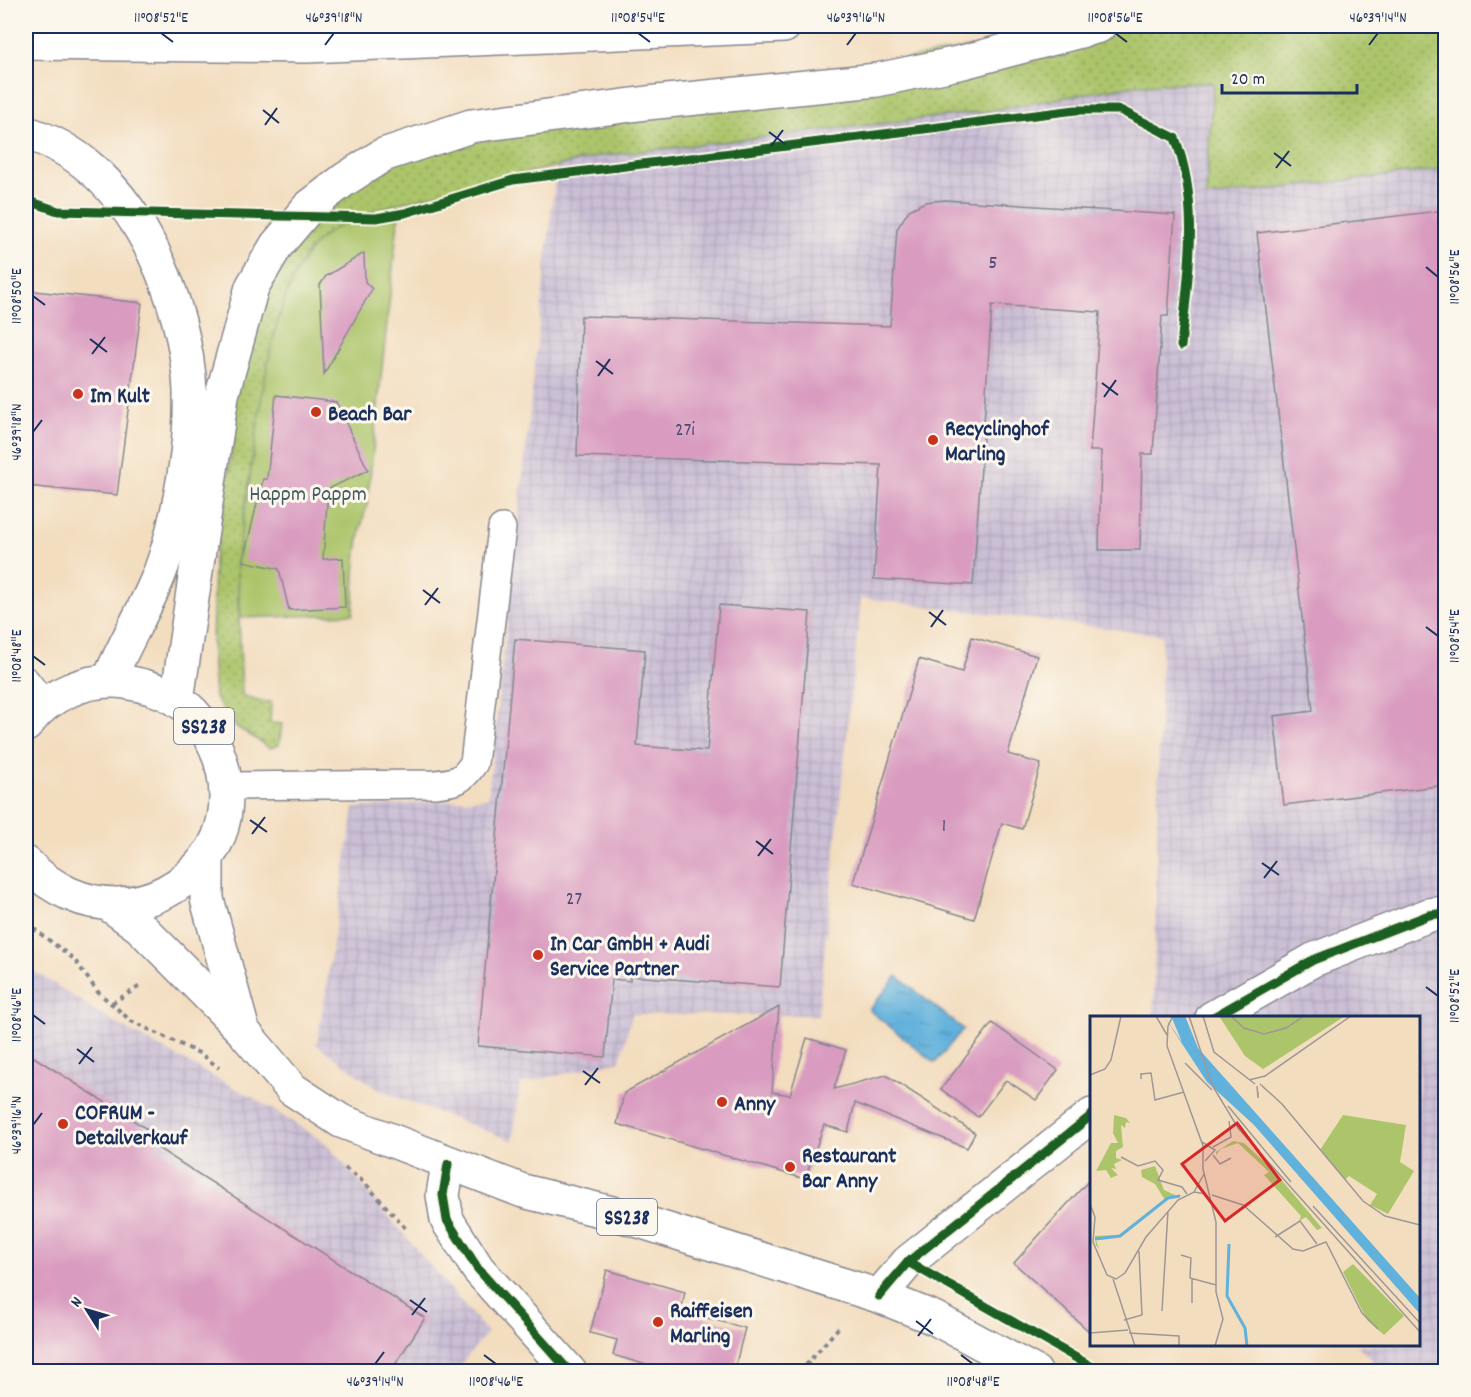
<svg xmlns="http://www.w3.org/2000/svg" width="1471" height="1397" viewBox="0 0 1471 1397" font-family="Dekko,sans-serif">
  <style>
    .industrial { fill: url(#industrial-grid) }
    .grass { fill: url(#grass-dots); stroke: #647a64; stroke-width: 1.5 }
    .green { fill: #acc56a; stroke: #647a64; stroke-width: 1.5 }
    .water { fill: url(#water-ripples); stroke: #3e709c; stroke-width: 1.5 }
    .building { fill: #d99cc0 }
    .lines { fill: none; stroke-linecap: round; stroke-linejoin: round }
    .service-casing { stroke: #87868e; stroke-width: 30 }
    .minor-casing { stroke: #87868e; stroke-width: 36 }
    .tertiary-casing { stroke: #87868e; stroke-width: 36 }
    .primary-casing { stroke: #87868e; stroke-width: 36 }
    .trunk-casing { stroke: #87868e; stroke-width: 36 }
    .path { stroke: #87868e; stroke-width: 4; stroke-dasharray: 4.5 4.5; stroke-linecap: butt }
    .service { stroke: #fff; stroke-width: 27 }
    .minor { stroke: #fff; stroke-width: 33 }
    .tertiary { stroke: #fff; stroke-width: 33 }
    .primary { stroke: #fff; stroke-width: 33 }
    .trunk { stroke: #fff; stroke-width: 33 }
    .cycleway-casing { stroke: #fbf7ec; stroke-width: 13 }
    .cycleway { stroke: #1b5e20; stroke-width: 9 }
    .ticks { fill: none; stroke: #1b2f5e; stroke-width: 2 }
    .poi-dot { fill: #c8321e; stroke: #fbf7ec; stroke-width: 2 }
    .labels { text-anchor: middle; stroke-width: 6; stroke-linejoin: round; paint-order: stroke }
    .number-label { font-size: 20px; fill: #4a4a76 }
    .shield { fill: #fbf7ec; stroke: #5e6b89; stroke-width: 1.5 }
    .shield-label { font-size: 21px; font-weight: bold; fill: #1b2f5e }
    .poi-label { font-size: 22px; font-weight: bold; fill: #1b2f5e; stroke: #fbf7ec; text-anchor: start }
    .park-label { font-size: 22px; fill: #465c62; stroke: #fbf7ec }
    .inset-river { fill: none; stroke: #60b1db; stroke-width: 3 }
    .inset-road { fill: none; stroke: #9d9798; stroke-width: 1.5 }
    .view { fill: #d62828; fill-opacity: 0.15; stroke: #d62828; stroke-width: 3 }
    .inset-edge { fill: none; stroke: #1b2f5e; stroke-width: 3 }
    .neatline { fill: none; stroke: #1b2f5e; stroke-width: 2 }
    .ticks-label { font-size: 15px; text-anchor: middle; fill: #1b2f5e }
  </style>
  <defs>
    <pattern id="industrial-grid" width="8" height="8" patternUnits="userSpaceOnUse" patternTransform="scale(1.5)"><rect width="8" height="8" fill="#cbbfd5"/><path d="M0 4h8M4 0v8" fill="none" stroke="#aea4b9"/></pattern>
    <pattern id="grass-dots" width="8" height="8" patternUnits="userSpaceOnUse" patternTransform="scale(1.5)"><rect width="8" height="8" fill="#acc56a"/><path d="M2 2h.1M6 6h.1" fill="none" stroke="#8ba05a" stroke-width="1.8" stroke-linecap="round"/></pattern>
    <pattern id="water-ripples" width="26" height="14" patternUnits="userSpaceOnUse" patternTransform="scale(1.5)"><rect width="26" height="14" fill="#60b1db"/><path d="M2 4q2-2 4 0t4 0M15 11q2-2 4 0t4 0" fill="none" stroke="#4e90b5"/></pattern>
  </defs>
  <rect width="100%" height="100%" fill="#fbf7ec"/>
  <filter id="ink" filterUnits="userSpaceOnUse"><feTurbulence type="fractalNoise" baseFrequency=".0167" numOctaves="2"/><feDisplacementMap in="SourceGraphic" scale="12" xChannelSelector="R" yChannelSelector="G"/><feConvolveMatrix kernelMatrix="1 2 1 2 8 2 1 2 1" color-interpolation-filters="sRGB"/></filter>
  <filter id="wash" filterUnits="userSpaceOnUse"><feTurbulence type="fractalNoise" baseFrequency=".008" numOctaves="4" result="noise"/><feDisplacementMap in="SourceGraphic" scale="24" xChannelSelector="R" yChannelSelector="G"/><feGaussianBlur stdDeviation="1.35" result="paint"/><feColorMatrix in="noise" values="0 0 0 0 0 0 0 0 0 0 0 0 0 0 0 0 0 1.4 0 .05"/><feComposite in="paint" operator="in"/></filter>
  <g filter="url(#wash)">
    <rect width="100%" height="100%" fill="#f3ddbf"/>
    <g class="industrial">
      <polygon points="1445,26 1445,1371 1383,1371 1357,1345 1418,1344 1418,1018 1153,1017 1162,635 861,598 818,1015 632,1014 620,1061 520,1084 513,1141 381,1091 317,1045 354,808 488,798 562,114"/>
      <polygon points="26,966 115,1023 259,1101 326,1143 487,1332 456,1371 26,1371"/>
    </g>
    <polygon class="grass" points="1099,26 1445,26 1445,169 1206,197 1213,83 1136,85 982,112 600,156 400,203 350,219 309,251 292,282 274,337 263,391 237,565 242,695 257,701 271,702 270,723 282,724 279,745 270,748 235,726 215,698 212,653 214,559 236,423 219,421 252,288 383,155 647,103"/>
    <path class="green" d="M 400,203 L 367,505 C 355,541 355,577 353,614 L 241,618 C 240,600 236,581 237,563 C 240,532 247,500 251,469 C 260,408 272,300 309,251 C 331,222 368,213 400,203 Z"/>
    <polygon class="water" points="897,976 963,1029 935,1063 869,1010"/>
    <g id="blocks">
      <g class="building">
        <polygon points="945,200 1175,215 1168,316 1162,316 1153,454 1142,454 1140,550 1099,550 1101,451 1090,451 1100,312 992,305 973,585 874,579 881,465 577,456 581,316 890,326 897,229 909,210 925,202"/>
        <polygon points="1446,210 1446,785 1284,805 1274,716 1313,711 1257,233"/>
        <polygon points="364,253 365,282 372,289 324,374 320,285 326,276"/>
        <polygon points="26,290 142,303 117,495 26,486"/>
        <polygon points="276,395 336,402 368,470 328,489 323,559 343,558 345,607 289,610 279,569 243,561 263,479 267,479"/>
        <polygon points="719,605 810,612 780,987 630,976 630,981 612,979 605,1057 478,1046 515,639 645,650 637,746 707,751"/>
        <polygon points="972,637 1037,656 1008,754 1041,764 1022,829 1002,823 974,919 853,883 919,659 962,672"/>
        <polygon points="779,1007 772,1092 790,1095 807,1038 846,1050 834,1089 886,1075 975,1133 967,1148 855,1103 848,1132 824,1125 805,1179 617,1124 624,1093"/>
        <polygon points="992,1023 1058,1070 1036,1100 1006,1080 978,1117 941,1089"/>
        <polygon points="26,1052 161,1138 156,1147 425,1318 391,1371 26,1371"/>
        <polygon points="1092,1177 1092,1334 1014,1263"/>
        <polygon points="607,1270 685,1292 681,1311 745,1328 734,1371 645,1371 647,1365 613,1355 617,1340 590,1333"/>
      </g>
    </g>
  </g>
  <g filter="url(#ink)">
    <use href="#blocks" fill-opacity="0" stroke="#87868e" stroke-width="1.5"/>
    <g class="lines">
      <g class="service-casing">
        <g id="service">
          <polyline points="26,681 45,706"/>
          <path d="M 226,786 L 435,784 C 457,782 462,781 474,763 L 502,528"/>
        </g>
      </g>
      <g class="minor-casing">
        <g id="minor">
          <polyline points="1212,1018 1313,960 1429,915 1446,913"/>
          <polyline points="879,1296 908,1262 1092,1115"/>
        </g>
      </g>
      <g class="tertiary-casing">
        <polyline id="tertiary" points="448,1164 443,1195 447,1220 478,1269 570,1372"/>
      </g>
      <g class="primary-casing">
        <g id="primary">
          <path d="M 26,725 C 47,694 89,677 125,682 C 143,685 161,690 176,699 C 225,730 243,810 207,857 C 158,919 79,918 26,863"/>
          <polyline points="207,856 207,899 242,1027"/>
          <polyline points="111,906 139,926 176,963 243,1031 292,1089 341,1121 523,1191 620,1215 879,1296 934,1318 1035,1372"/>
        </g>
      </g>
      <g class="trunk-casing">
        <g id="trunk">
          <polyline points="26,43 307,46 784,26"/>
          <path d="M 26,133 C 126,161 179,282 189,376 C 193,420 187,465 178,508 C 173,531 166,559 156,582 C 142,615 123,646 109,680"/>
          <polyline points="177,700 222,395 252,287 276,246 309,207 344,180 383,155 471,126 647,103 877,80 963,62 1099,26"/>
        </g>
      </g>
      <g class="path">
        <polyline points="26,923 74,959 97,991 131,1021 201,1054 219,1068"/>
        <polyline points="112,1003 142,985"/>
        <polyline points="345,1168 364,1182 407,1230"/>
        <polyline points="800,1372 839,1327"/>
      </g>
      <use href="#service" class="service"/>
      <use href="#minor" class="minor"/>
      <use href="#tertiary" class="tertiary"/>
      <use href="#primary" class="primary"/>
      <use href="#trunk" class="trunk"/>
      <g class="cycleway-casing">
        <g id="cycleway">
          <path d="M 26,200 L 58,211 L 376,218 L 405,213 L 513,180 L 1076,110 L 1120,110 L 1175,138 C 1201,205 1188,276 1181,346"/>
          <polyline points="1212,1018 1313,960 1429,915 1446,913"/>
          <polyline points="448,1164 443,1195 447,1220 478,1269 570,1372"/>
          <polyline points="908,1262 1101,1372"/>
          <polyline points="879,1296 908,1262 1092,1115"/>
        </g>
      </g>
      <use href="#cycleway" class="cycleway"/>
    </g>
  </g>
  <path class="ticks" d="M 161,33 L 173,42M 638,33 L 650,42M 1115,33 L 1127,42M 325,45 L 334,33M 847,45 L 856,33M 1369,45 L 1378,33M 263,110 L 279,123M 265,125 L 277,108M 769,132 L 785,144M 771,146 L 783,130M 1274,153 L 1291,166M 1276,168 L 1289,151M 1426,267 L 1438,277M 33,296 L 45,305M 90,339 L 107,352M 92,354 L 105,337M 596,361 L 613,374M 598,376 L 610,359M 1102,383 L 1118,395M 1104,397 L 1116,380M 33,432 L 42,420M 423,590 L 440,603M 425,605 L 438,588M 929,612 L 946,625M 931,627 L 943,610M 1426,627 L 1438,636M 33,656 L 45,665M 250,820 L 267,832M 252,834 L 265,817M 756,841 L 773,854M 758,856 L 771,839M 1262,863 L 1279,875M 1264,878 L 1277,861M 1426,987 L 1438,996M 33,1015 L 45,1024M 77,1049 L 94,1062M 79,1064 L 92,1047M 583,1071 L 600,1083M 585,1085 L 598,1068M 33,1125 L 42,1113M 410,1300 L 427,1312M 412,1315 L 425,1298M 916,1321 L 933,1334M 918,1336 L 931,1319M 484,1355 L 496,1364M 961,1355 L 973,1364M 375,1364 L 384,1352"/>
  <g class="poi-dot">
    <circle cx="78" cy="394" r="6"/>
    <circle cx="316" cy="412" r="6"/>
    <circle cx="933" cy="440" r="6"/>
    <circle cx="538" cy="955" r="6"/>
    <circle cx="722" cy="1102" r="6"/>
    <circle cx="63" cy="1124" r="6"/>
    <circle cx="790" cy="1167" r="6"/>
    <circle cx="658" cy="1322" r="6"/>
  </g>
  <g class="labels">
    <g class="number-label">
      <text x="993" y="268">5</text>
      <text x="685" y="435">27i</text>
      <text x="944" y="831">1</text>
      <text x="574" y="904">27</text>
    </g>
    <g class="shield">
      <rect x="174" y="708" width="60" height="36" rx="4.5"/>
      <rect x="597" y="1199" width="60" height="36" rx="4.5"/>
    </g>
    <g class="shield-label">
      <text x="204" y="733">SS238</text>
      <text x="627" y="1224">SS238</text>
    </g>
    <g class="poi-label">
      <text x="90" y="402">Im Kult</text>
      <text x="328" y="420">Beach Bar</text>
      <text x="945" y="435">Recyclinghof<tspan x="945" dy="25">Marling</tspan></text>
      <text x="550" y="950">In Car GmbH + Audi<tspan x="550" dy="25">Service Partner</tspan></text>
      <text x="734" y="1110">Anny</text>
      <text x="75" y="1119">COFRUM -<tspan x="75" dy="25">Detailverkauf</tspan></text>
      <text x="802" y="1162">Restaurant<tspan x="802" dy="25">Bar Anny</tspan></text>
      <text x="670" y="1317">Raiffeisen<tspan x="670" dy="25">Marling</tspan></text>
    </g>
    <g class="park-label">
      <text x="308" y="500">Happm Pappm</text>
    </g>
  </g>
  <g transform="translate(1090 1016)">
    <rect width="330" height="330" fill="#f3ddbf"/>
    <path d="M 24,99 L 36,102 L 40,107 L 36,106 L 35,112 L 31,109 L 33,131 L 26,135 L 26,142 L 32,144 L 24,148 L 26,153 L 21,152 L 28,159 L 21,162 L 16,154 L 6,155 L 21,127 L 28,127 L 23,117 ZM 143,125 L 154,127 L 183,154 L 232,212 L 227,214 L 216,201 L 209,205 L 211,200 L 174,159 L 179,156 L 148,127 L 131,133 L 126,139 L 126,136 ZM 94,179 L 78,183 L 31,221 L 6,224 L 9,233 L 6,229 L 5,220 L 29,219 L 78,181 Z" fill="#acc56a"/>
    <path d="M 129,0 L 255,0 L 173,53 L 155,40 ZM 253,99 L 316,109 L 310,146 L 324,155 L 298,198 L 280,189 L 287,178 L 259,160 L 255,164 L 230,134 ZM 65,150 L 74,174 L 87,180 L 75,184 L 65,168 L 52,161 L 51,154 ZM 263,248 L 314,300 L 294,319 L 277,304 L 253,256 Z" fill="#acc56a"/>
    <path d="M 74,0 L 92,26 L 81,0 L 95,0 L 108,32 L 330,282 L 330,298 L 164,109 L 117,66 Z" fill="#60b1db"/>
    <path class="inset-river" d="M 5,223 L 30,220 L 78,182 L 90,180M 139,228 L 137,280 L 155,312 L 157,330"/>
    <path class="inset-road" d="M 66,0 L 77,19M 83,0 L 78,10 L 77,30 L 113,130 L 113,153 L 126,206 L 126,276 L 133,303 L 125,330M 99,0 L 122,69 L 148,112 L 330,316M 113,0 L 124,36 L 165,68M 141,0 L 154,12 L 174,18 L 196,12 L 214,0M 95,47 L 122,74M 0,59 L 15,53 L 21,44 L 31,0M 51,63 L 51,58 L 61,57 L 65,84 L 94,76M 159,64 L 175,60 L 261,0M 170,68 L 192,88 L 273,185 L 295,200 L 330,209M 167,70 L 168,82 L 168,76M 138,90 L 201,166M 112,126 L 125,134 L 115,145M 123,131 L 141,121 L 139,105M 123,139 L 130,148 L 141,142M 31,141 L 48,150 L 65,145 L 73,154 L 68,164 L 92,171 L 97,178M 104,176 L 114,158M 122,179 L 153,189 L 203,233 L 213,235 L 236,226 L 272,297 L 288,313M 0,188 L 5,201 L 3,226 L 17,259 L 26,263 L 35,257 L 56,221 L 88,184 L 104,176 L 116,178M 223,190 L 330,307M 185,221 L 210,205 L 227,228M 91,239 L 101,242 L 100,262 L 126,269M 23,263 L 45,330M 102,287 L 102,263M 72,295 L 78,195M 34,304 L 52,299 L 49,235M 0,317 L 38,314M 39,317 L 89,320 L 89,330"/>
    <path class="view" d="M 147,107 L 190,164 L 135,205 L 92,148 Z"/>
    <rect width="330" height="330" class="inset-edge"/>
  </g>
  <rect width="1471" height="1397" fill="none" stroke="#fbf7ec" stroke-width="66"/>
  <g transform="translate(87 1310) rotate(307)" stroke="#fbf7ec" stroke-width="4.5" paint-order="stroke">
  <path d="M0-4.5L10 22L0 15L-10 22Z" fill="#1b2f5e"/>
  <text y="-9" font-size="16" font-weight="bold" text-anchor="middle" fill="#1b2f5e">N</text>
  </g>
  <path d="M1222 84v9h135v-9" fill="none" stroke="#1b2f5e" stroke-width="3"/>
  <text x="1231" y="84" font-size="18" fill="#1b2f5e" stroke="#fbf7ec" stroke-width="4.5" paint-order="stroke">20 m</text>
  <rect x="33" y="33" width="1405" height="1331" class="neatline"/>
  <g class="ticks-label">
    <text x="161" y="22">11°08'52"E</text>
    <text x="334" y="22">46°39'18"N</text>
    <text x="638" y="22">11°08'54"E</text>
    <text x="856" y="22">46°39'16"N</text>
    <text x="1115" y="22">11°08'56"E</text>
    <text x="1378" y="22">46°39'14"N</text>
    <text transform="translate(1454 277) rotate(-90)" y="5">11°08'56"E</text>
    <text transform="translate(16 296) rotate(-90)" y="5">11°08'50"E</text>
    <text transform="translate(16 432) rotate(-90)" y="5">46°39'18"N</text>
    <text transform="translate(1454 636) rotate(-90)" y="5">11°08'54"E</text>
    <text transform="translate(16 656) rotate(-90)" y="5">11°08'48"E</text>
    <text transform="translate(1454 996) rotate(-90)" y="5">11°08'52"E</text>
    <text transform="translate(16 1015) rotate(-90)" y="5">11°08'46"E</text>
    <text transform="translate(16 1125) rotate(-90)" y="5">46°39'16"N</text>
    <text x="375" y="1386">46°39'14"N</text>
    <text x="496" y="1386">11°08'46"E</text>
    <text x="973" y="1386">11°08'48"E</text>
  </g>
</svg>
